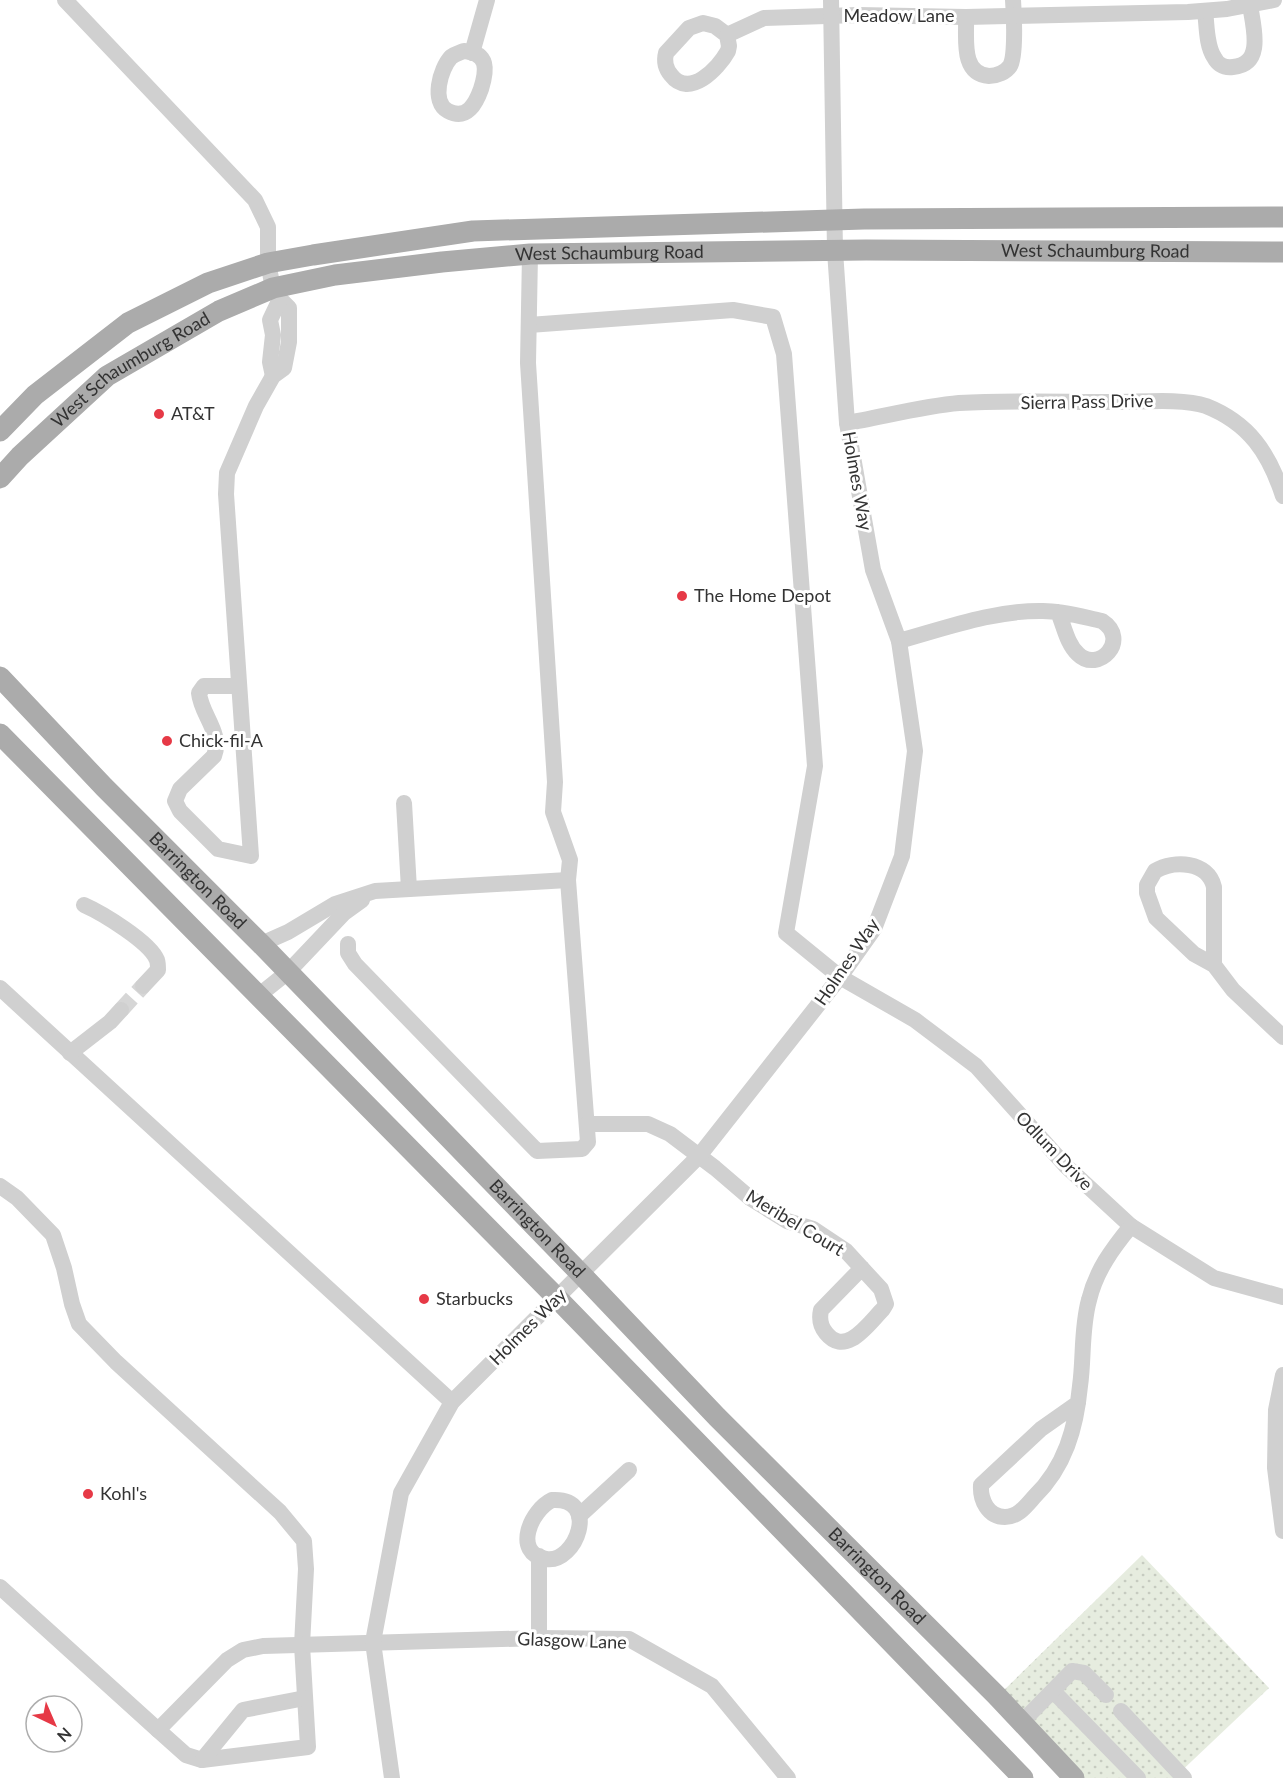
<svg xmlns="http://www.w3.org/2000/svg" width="1283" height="1778" viewBox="0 0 1283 1778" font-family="Lato,sans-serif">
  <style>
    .grass { fill: url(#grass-dots) }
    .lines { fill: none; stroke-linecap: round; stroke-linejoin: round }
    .minor-tunnel { stroke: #d6d6d6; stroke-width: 16; stroke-dasharray: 16 8; stroke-linecap: butt }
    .minor { stroke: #d0d0d0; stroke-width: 16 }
    .major { stroke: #ababab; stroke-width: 21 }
    .poi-dot { fill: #e63946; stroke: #fff; stroke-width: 2 }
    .labels { text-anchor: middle; stroke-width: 6; stroke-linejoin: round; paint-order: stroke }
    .street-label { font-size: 18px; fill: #333; stroke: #fff }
    .poi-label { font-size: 18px; fill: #333; stroke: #fff; text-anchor: start }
  </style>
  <defs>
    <pattern id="grass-dots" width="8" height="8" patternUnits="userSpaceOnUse" patternTransform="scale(1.5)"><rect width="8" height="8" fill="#e6ecdf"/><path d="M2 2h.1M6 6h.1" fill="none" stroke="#c6cbc0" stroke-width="1.8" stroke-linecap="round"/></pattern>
  </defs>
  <rect width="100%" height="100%" fill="#fff"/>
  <polygon class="grass" points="1142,1555 1269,1688 1174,1778 1081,1778 1000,1694"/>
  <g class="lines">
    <polyline class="minor-tunnel" points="121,1010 143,986"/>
    <g class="minor">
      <path d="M 65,0 L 255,200 L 268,227 L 268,263 L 273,288 L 280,299 L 289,308 L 289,342 L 284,368 L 273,376 L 256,406 L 227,473 L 226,494 L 251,856 L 218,849 L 180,811 L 175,801 L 180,789 L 214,756 C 223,733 201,715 199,693 L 204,686 L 239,686"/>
      <path d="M 1205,11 C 1207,25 1206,45 1214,57 C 1218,65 1224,68 1233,67 C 1265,64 1253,26 1250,5"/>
      <path d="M 966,17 C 967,37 960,74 989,76 C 997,76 1006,72 1010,66 C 1016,56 1014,13 1013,0"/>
      <path d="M 703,23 L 715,26 L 727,35 L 729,46 L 728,51 C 718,69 689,99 671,75 C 665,68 664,61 666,53 L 689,28 Z"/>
      <polyline points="727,35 764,18 858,15 966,17 1188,12 1227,9 1274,0"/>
      <path d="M 464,51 C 489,53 487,70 481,89 C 476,103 467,121 448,111 C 431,102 440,69 451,57 C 455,54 459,53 464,51 Z"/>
      <polyline points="472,53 487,0"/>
      <polyline points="529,325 733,310 773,317 784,354 815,766 786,933 840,977 915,1020 976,1066 1065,1165 1131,1226 1214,1278 1283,1297"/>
      <polyline points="273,376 270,362 273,335 270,320 280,299"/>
      <path d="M 847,423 C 882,417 924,406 959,403 C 1011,400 1063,402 1115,402 C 1140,402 1183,398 1206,406 C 1249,423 1269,453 1283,496"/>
      <path d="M 899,641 C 946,628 995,610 1043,611 C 1063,611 1083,617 1102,621 C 1131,640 1098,674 1078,654 C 1067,644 1064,626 1058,612"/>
      <polyline points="404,803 409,889"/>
      <path d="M 84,905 C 102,913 150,942 157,960 C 158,963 158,967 158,970 L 143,986"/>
      <polyline points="261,944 288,932 335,904 375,891 568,880"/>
      <polyline points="348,944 348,953 355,964 537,1151 582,1149 588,1142 568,880 570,860 553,812 555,782 528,363 530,254"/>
      <path d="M 1214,965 L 1214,887 C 1208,861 1174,860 1155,871 L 1147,885 L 1147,893 L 1156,918 L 1194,954 L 1214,965 L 1233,990 L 1283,1037"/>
      <polyline points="0,988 452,1402"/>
      <polyline points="258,996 288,972 344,913 362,900"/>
      <polyline points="70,1053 110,1022 121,1010"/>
      <path d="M 587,1124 L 648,1124 L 670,1134 L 715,1168 L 750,1198 L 787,1221 L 813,1229 L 846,1251 L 881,1289 L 886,1304 L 883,1309 C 869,1323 846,1358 826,1333 C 820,1326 819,1319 821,1310 L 862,1268"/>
      <polyline points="0,1186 17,1198 53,1235 64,1268 72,1304 79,1324 116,1362 280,1512 304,1541 306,1569 302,1645 308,1747 202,1760 186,1755 158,1730"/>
      <polyline points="1283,1375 1276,1410 1275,1468 1283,1531"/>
      <path d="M 1078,1403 L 1041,1429 L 981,1485 C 980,1500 988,1517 1005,1517 C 1018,1517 1026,1506 1034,1497 C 1065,1467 1076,1428 1080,1386 C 1084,1358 1081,1329 1089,1300 C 1096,1271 1112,1249 1131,1226"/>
      <path d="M 552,1500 C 601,1497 576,1564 546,1559 C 512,1553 531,1510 552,1500 Z"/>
      <polyline points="579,1516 629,1470"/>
      <polyline points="539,1556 539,1638"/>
      <polyline points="0,1587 158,1730 227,1660 243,1650 263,1646 539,1638 629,1639 712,1686 788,1778"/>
      <polyline points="1053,1691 1138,1778"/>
      <polyline points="1121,1711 1184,1778"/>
      <polyline points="1022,1722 1072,1671 1084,1673 1106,1695"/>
      <polyline points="202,1760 243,1710 305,1698"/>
      <polyline points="392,1778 373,1642 401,1493 452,1402 699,1156 840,977 874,929 902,856 915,751 899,641 873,570 847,423 835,251 831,0"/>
    </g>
    <g class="major">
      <polyline points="0,431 35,395 128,323 208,283 268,263 313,255 473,231 864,219 1283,217"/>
      <path id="s1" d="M 0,478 L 20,456 L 107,376 L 219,311 L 273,288 L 335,275 L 442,262 L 530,254 L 866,250 L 1283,252"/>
      <path id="s2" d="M 0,677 L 104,787 L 261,944 L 581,1274 L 717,1417 L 996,1695 L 1074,1778"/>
      <polyline points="0,734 557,1298 1023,1778"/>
    </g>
  </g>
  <g class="poi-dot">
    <circle cx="159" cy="414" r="6"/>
    <circle cx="682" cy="596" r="6"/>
    <circle cx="167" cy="741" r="6"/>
    <circle cx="424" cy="1299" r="6"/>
    <circle cx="88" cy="1494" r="6"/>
  </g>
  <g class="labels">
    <g class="street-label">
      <text x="899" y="22">Meadow Lane</text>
      <text dy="6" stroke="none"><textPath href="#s1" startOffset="1161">West Schaumburg Road</textPath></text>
      <text dy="6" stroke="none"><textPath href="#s1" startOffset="675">West Schaumburg Road</textPath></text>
      <text dy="6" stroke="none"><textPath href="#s1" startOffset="171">West Schaumburg Road</textPath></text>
      <text transform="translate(1087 402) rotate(-1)" y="6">Sierra Pass Drive</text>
      <text transform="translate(857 481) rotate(80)" y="6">Holmes Way</text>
      <text dy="6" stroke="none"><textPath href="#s2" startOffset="284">Barrington Road</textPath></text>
      <text transform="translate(847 962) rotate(-56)" y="6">Holmes Way</text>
      <text transform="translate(1054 1151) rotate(46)" y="6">Odlum Drive</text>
      <text transform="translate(795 1223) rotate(31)" y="6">Meribel Court</text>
      <text dy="6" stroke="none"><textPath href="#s2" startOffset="770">Barrington Road</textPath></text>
      <text transform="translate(528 1327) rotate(-45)" y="6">Holmes Way</text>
      <text dy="6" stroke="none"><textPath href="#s2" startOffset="1256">Barrington Road</textPath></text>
      <text transform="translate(572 1641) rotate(2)" y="6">Glasgow Lane</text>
    </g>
    <g class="poi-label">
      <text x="171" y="420">AT&amp;T</text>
      <text x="694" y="602">The Home Depot</text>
      <text x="179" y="747">Chick-fil-A</text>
      <text x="436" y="1305">Starbucks</text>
      <text x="100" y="1500">Kohl's</text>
    </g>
  </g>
  <g transform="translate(54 1724) rotate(136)"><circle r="28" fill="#ffffff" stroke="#adadad" stroke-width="1.5"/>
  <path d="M0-4.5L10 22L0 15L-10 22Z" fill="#e63946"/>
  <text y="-9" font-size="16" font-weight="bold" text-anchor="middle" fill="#333333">N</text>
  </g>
</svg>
